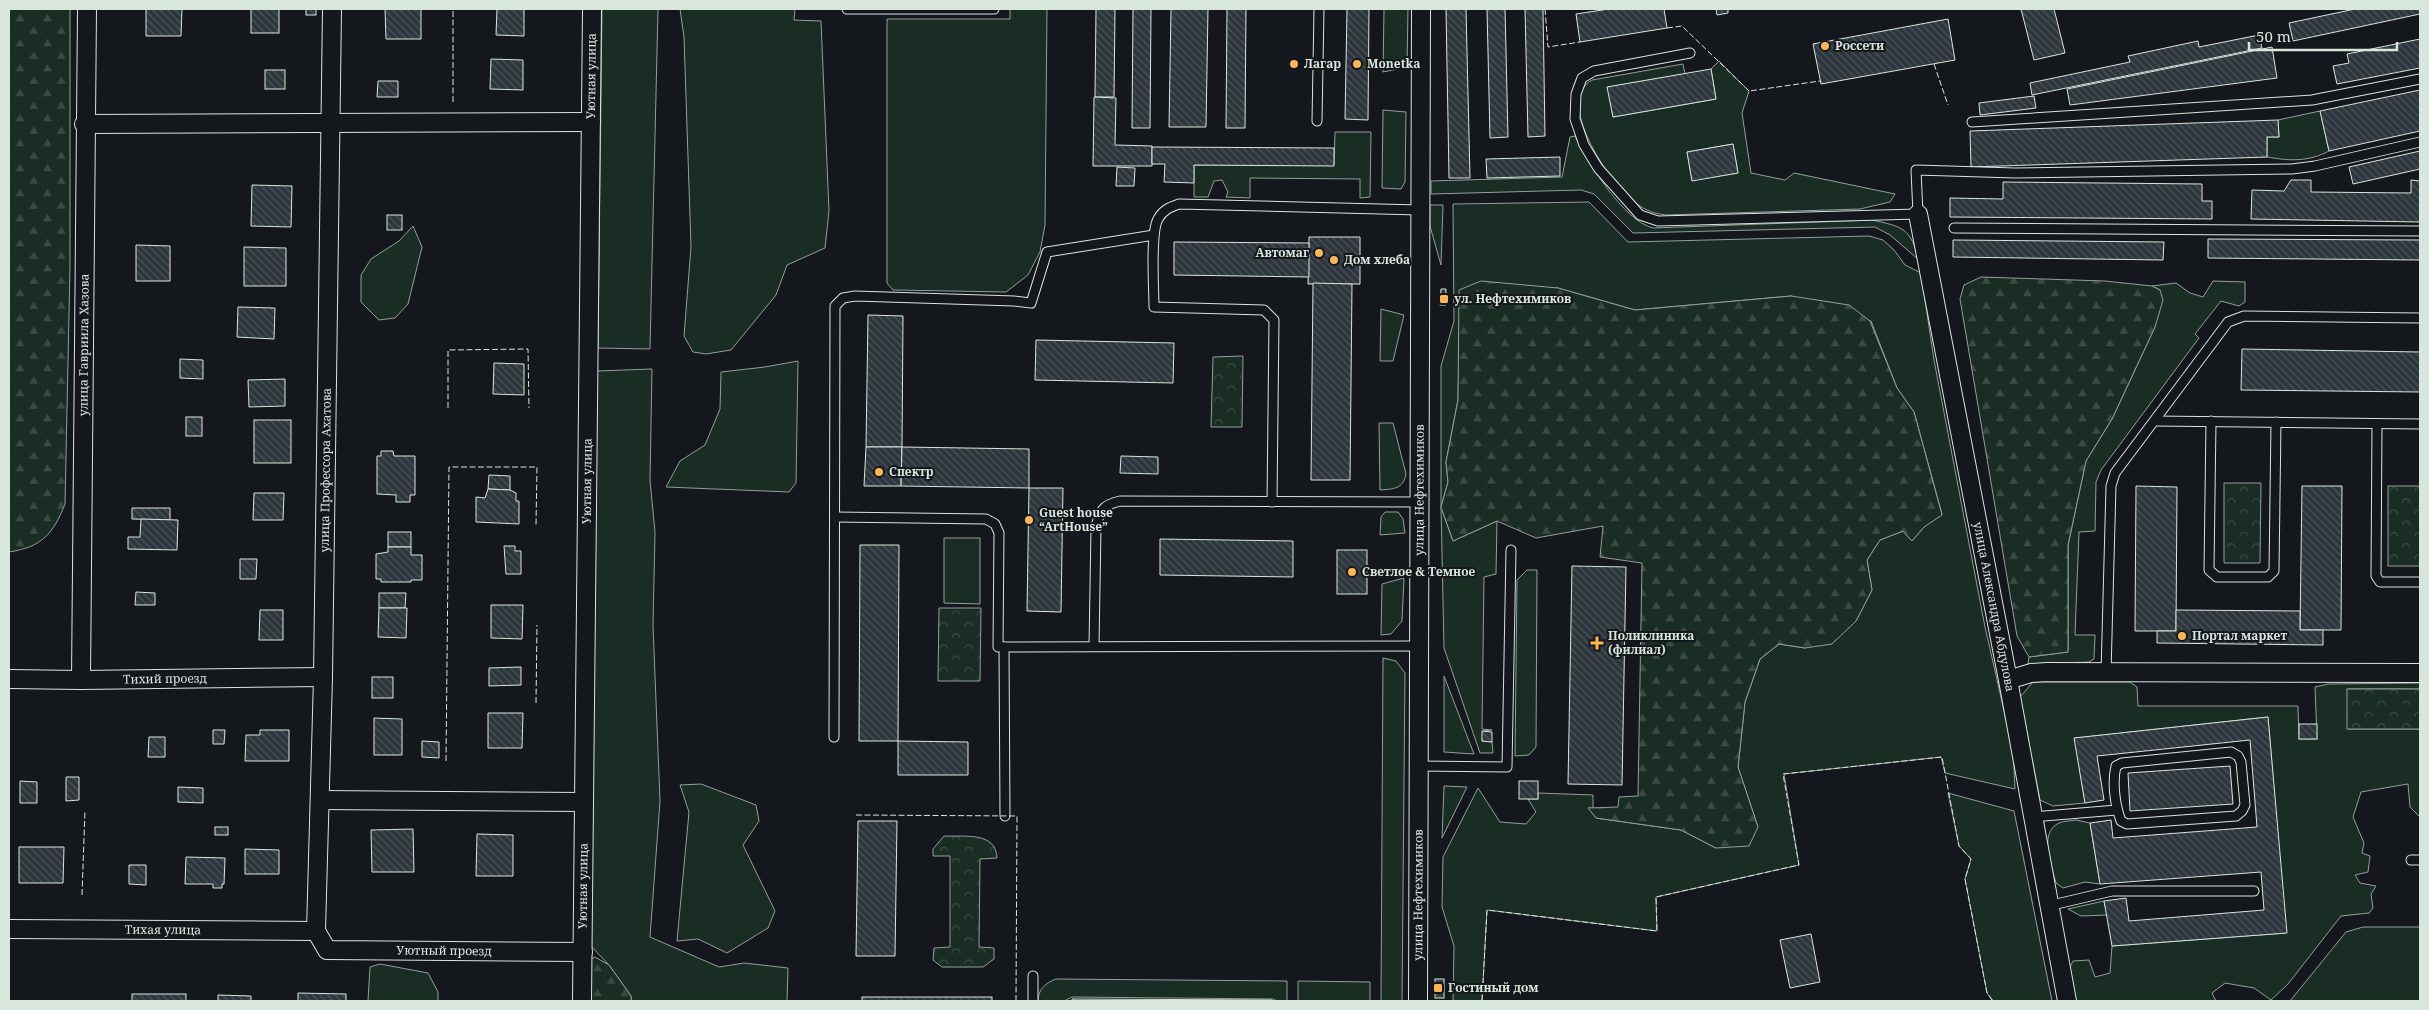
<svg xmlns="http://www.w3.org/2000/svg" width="2429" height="1010" viewBox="0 0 2429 1010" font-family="'Noto Serif',serif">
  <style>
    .grass { fill: #1a2d24; stroke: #939e99; fill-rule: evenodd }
    .forest { fill: url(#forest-firs); stroke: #939e99 }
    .park { fill: url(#park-crowns); stroke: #939e99 }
    .building { fill: url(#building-back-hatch); stroke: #d8e6dc }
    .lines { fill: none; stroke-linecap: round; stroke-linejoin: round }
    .lane-casing { stroke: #d8e6dc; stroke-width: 11 }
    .street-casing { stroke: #d8e6dc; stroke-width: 20 }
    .lane { stroke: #14181c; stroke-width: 9 }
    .street { stroke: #14181c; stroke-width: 18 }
    .fence { stroke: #d8e6dc; stroke-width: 1; stroke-dasharray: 6 2.5; stroke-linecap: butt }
    .poi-dot { fill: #ffb74d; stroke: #14181c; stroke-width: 2 }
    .labels { text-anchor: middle; stroke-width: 4; stroke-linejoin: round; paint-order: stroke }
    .poi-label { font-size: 12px; font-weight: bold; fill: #d8e6dc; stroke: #14181c; text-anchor: start }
    .street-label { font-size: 12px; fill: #d8e6dc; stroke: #14181c }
  </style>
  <defs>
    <pattern id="forest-firs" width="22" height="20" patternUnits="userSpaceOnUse" patternTransform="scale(1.25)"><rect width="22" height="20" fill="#1a2d24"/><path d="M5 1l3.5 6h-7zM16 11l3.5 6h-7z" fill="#3b4b43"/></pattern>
    <pattern id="park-crowns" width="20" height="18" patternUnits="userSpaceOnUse" patternTransform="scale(1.25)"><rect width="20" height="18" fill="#1a2d24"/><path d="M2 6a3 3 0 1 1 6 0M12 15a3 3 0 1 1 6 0" fill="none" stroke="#3b4b43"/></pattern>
    <pattern id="building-back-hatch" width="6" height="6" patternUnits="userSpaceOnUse" patternTransform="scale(1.25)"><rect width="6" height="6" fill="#2c363c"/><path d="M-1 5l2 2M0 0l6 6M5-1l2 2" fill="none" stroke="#4a5358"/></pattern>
  </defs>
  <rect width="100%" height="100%" fill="#14181c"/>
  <g class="grass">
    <polygon points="602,9 658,9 650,349 598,348"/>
    <polygon points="680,9 795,9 794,20 821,21 829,211 825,248 787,265 776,295 731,350 706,354 693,352 684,336 691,247 684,37"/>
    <polygon points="1010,9 1047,9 1045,225 1040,252 1028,275 1006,292 893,290 887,283 887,19 1010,19"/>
    <polygon points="1384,9 1408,9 1407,67 1383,72"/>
    <path d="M 1719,61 L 1749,91 L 1742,113 L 1751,173 L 1785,180 L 1794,173 L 1895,194 L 1890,202 L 1860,209 L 1666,215 C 1651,213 1642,209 1631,199 C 1609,181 1554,101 1592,80 L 1683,64 L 1685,74 L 1608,87 L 1613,117 L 1716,99 L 1711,69 ZM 1733,144 L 1738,173 L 1692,180 L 1687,152 Z"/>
    <polygon points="1383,110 1406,112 1405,182 1401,189 1382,188"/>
    <path d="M 2320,111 L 2329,151 C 2308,162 2290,161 2267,157 L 2267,137 L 2279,137 L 2278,120 Z"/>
    <polygon points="1335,132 1371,132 1370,197 1360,198 1360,179 1250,178 1250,198 1226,197 1228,192 1222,180 1214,181 1208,197 1194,197 1194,165 1334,165"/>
    <path d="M 1575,136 C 1588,163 1624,221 1653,228 L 1872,220 C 1904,227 1910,228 1919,260 L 1890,235 L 1875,227 L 1633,233 L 1594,194 L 1581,190 L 1431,194 L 1431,181 L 1562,177 L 1570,137 Z"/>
    <polygon points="1589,202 1628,242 1869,236 1883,240 1894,250 1905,265 1921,273 1934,360 1985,627 2013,750 2015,789 1945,773 1941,757 1784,774 1799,865 1656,897 1657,931 1487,910 1482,1001 1453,1001 1454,946 1442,907 1443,857 1478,788 1500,822 1526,824 1536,812 1528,799 1538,799 1538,793 1593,795 1593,808 1589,808 1596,818 1681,830 1716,848 1758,827 1738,767 1745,702 1760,659 1779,644 1805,648 1856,621 1872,590 1867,560 1880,540 1903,531 1912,541 1924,527 1942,514 1914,412 1897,388 1871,321 1791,296 1635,310 1558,288 1460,290 1458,400 1446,462 1448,482 1441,507 1453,541 1497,521 1496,574 1484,577 1482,729 1492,730 1483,731 1482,741 1492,742 1493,753 1480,753 1444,648 1441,507 1441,366 1454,321 1453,204"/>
    <polygon points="1430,205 1443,205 1441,265 1430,226"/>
    <polygon points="413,226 422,247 408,304 395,318 379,320 361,302 361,275 371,259 399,241"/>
    <polygon points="2213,281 2245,282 2245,302 2239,306 2221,301 2195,334 2199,338 2101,470 2096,482 2095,531 2079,532 2075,635 2095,635 2094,659 2089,662 2028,664 2029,657 2068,652 2068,545 2086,461 2112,419 2155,327 2160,290 2152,286 2176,283 2190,293 2203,297"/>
    <polygon points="1381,309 1404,315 1393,361 1380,361"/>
    <polygon points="798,361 796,483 789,492 666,487 680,461 705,445 720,409 721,372 765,367"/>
    <polygon points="652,369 650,480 655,532 653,625 660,801 650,937 719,967 744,963 788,968 787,1001 631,1001 631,996 609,965 589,944 597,371"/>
    <path d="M 1379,423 L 1393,423 L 1406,474 C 1403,489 1394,489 1380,490 Z"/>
    <polygon points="1385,512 1398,512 1403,519 1405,533 1380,535 1381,517"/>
    <polygon points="944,538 980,538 980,604 944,603"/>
    <polygon points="1527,570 1537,570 1536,747 1529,755 1515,756 1517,580"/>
    <polygon points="1404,578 1402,621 1391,634 1381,635 1382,584"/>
    <polygon points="1383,658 1396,661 1405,673 1402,1001 1381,1001"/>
    <polygon points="1444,676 1474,754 1444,752"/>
    <polygon points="2033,682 2130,682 2137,687 2138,706 2298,706 2299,739 2317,739 2315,687 2328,684 2420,683 2420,689 2348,689 2348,729 2420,729 2420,817 2410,807 2408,784 2361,792 2353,817 2364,843 2362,853 2370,856 2368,872 2355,875 2360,883 2376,886 2371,894 2373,908 2369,913 2341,916 2288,984 2271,1000 2254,988 2225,983 2212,993 2216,1001 2076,1001 2070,967 2073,961 2089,960 2095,977 2110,973 2112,946 2286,933 2268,717 2075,738 2085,803 2053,806 2040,800 2020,697"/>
    <polygon points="701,784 756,805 759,821 743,845 775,911 768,928 727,953 698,939 677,941 689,812 680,785"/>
    <polygon points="1444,786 1467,787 1442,838"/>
    <polygon points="1948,793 2014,811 2052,1001 1993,1001 1987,993 1965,879 1971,859 1959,846"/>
    <path d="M 2076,820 L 2090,823 L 2100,884 L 2085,882 L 2063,888 L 2056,883 C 2052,867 2039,835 2057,824 C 2062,821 2070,821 2076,820 Z"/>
    <polygon points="2104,901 2107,915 2081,916 2068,909"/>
    <polygon points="2363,927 2420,927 2420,1001 2290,1001 2346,932"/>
    <polygon points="380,964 428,973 438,992 438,1001 368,1001 370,967"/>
    <path d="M 1056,979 L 1287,981 L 1287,1001 L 1277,1001 L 1273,999 L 1072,997 L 1064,1001 L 1038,1001 C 1038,990 1045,983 1056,979 Z"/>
    <polygon points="1298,981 1370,982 1370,1001 1298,1001"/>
  </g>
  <g class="forest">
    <path d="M 9,9 L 70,9 L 70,266 L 65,504 C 53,534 42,547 9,552 Z"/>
    <polygon points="1981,277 2105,281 2152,286 2160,290 2163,300 2155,327 2112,419 2086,461 2068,545 2068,652 2029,657 2017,636 1960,299 1964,285"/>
    <polygon points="1481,281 1558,288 1635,310 1791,296 1849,305 1870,321 1897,388 1914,412 1942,515 1924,527 1912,541 1903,531 1880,540 1867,560 1872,590 1856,621 1832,644 1805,648 1779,644 1760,659 1745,702 1738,767 1758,827 1749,846 1716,848 1681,830 1596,818 1588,808 1618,807 1619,797 1638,796 1642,563 1600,557 1603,526 1536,538 1497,521 1453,541 1441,507 1448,482 1446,462 1458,400 1459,290"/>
    <polygon points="595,957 609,965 631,996 631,1001 575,1001 575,967"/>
  </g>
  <g class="park">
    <polygon points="1243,356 1242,427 1211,427 1213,357"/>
    <polygon points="2224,483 2261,483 2260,563 2224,563"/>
    <rect x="2388" y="486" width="32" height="80"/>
    <polygon points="939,608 981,608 980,681 938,681"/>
    <rect x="2347" y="689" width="73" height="40"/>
    <path d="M 944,836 C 964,837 996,831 997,858 L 980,859 L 979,947 L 994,948 L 994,959 L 983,967 L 942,967 L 933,960 L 934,948 L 950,947 L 950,856 L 933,856 L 933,849 Z"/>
  </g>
  <g class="building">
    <polygon points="146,9 182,9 181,36 146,36"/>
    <rect x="251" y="9" width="28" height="24"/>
    <rect x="306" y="9" width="10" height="6"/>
    <polygon points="385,9 421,9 421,39 386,39"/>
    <polygon points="497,9 524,9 524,36 496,35"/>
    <polygon points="1096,9 1115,9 1114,97 1095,97"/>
    <polygon points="1133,9 1151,9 1150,128 1132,128"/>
    <polygon points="1171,9 1208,9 1206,127 1169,127"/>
    <polygon points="1227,9 1246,9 1245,128 1226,128"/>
    <polygon points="1347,9 1369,9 1368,120 1345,119"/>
    <polygon points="1446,9 1466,9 1470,178 1449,178"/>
    <polygon points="1487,9 1505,9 1508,137 1490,138"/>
    <polygon points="1525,9 1543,9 1545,136 1528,137"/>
    <polygon points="1609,9 1664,9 1667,28 1580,42 1576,14"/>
    <polygon points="1716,9 1728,9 1728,13 1717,15"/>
    <polygon points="2021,9 2054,9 2065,53 2034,60"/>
    <polygon points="2355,9 2420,9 2420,14 2293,41 2289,23"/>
    <polygon points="1948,19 1955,60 1821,84 1813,44"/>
    <polygon points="2259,35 2262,48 2032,95 2030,83 2130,62 2128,56 2198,41 2199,47"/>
    <polygon points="2420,39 2420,68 2337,84 2333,66 2349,63 2347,54"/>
    <polygon points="2272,47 2277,78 2070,105 2067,89"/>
    <polygon points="491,59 523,60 523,90 490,89"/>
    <polygon points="1711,69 1716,99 1613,117 1607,87"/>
    <rect x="265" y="70" width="20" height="19"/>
    <polygon points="378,81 398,81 398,97 377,97"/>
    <polygon points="2420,90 2420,131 2329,151 2320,111"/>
    <polygon points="2034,96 2036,108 1980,115 1979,103"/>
    <polygon points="1094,97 1116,98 1115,145 1152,146 1152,166 1093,166"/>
    <polygon points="2278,120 2279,137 2267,137 2267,157 1971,167 1970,131"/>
    <polygon points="1733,144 1738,173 1692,181 1687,152"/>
    <polygon points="1152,147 1334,148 1334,166 1194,165 1194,183 1164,182 1165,164 1152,164"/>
    <polygon points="2420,151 2420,169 2353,184 2349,167"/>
    <polygon points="1560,157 1560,176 1487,178 1486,159"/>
    <polygon points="1117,167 1135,168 1134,186 1116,186"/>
    <polygon points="2291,180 2311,180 2311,192 2411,193 2411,180 2420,181 2420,222 2251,219 2252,190 2284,191"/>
    <polygon points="2003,182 2202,184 2202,201 2212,201 2212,219 1950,217 1950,198 2003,199"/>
    <polygon points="252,185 292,186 291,227 251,226"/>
    <rect x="387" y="215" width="15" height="15"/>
    <polygon points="1309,237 1360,237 1360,284 1308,284"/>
    <polygon points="2208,239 2420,240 2420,260 2208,258"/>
    <polygon points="1953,240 2164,242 2163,260 1953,257"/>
    <polygon points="1174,242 1309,243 1309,277 1174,275"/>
    <polygon points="136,245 170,246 170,281 136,281"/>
    <polygon points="244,247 286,248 286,286 244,286"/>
    <polygon points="1313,283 1352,284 1350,480 1311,480"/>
    <polygon points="1441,289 1446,289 1446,305 1440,305"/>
    <polygon points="238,307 275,308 274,339 237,337"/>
    <polygon points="868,315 903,316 902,447 866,447"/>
    <polygon points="1036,340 1174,343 1173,383 1035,380"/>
    <polygon points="2242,349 2420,352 2420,392 2241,390"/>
    <polygon points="180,359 203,360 203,379 180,378"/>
    <polygon points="494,363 524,364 524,395 493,394"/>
    <polygon points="285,379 285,406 249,407 248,380"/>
    <rect x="186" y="417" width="16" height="19"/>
    <rect x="254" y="420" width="37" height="43"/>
    <polygon points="866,447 902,447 901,486 864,486"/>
    <polygon points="902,447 1029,449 1029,488 901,486"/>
    <polygon points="381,451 393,451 394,456 415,456 415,495 410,495 410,502 396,502 396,495 377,494 377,456 381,456"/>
    <polygon points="1121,456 1158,457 1158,474 1120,473"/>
    <polygon points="489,475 510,476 510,490 488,489"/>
    <polygon points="2136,486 2177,487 2176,631 2135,631"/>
    <polygon points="2302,486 2342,486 2341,630 2300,630"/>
    <polygon points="1029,488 1063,488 1061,612 1027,611"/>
    <polygon points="488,489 510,490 516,493 516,501 519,501 519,524 476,522 476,497 485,498"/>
    <polygon points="254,493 284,493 283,520 253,520"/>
    <polygon points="132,508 170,508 170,520 132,519"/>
    <polygon points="141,519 178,520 177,550 128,549 128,537 140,537"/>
    <rect x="388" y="532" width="23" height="15"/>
    <polygon points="1160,539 1293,541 1293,577 1160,575"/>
    <polygon points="860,545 899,545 898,741 859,741"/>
    <polygon points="504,546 515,546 515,551 521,551 521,574 506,574"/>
    <polygon points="388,547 411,547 411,555 422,555 422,580 411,580 411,582 381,582 381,579 376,579 376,554 388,552"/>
    <rect x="1337" y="550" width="30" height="44"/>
    <polygon points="240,559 257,559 256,579 240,579"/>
    <polygon points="1572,566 1626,567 1622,785 1568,784"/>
    <polygon points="136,592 155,593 155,605 135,605"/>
    <polygon points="379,593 406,593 405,608 379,608"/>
    <polygon points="491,605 523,605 522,639 491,638"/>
    <polygon points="379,608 407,608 406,638 378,637"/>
    <polygon points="260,610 283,610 283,640 259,640"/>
    <polygon points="2176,610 2300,611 2300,630 2323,630 2323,645 2157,643 2157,631 2176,631"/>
    <polygon points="521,667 521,685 489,686 489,668"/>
    <rect x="372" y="677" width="21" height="21"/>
    <polygon points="488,713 523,713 522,748 488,748"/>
    <polygon points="2268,717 2287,933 2112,946 2104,901 2126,898 2129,921 2264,910 2261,872 2100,884 2090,823 2111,820 2113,838 2257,827 2250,740 2097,756 2104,800 2085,803 2074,738"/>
    <polygon points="374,718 402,719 402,755 374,755"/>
    <rect x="2299" y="724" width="18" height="15"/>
    <polygon points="213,730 225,730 224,744 213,744"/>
    <polygon points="260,730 289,730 289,761 245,761 246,735 260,735"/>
    <polygon points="1482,731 1492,732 1492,742 1482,741"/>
    <polygon points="149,737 165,737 165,757 148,757"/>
    <polygon points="422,741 439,742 439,758 422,757"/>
    <polygon points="898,741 968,742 968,775 898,775"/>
    <polygon points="2230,766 2233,804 2130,811 2128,773"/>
    <polygon points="66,777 79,777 79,800 66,801"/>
    <polygon points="20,781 37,782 37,803 20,803"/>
    <rect x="1519" y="781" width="19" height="18"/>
    <polygon points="178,787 203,788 203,803 178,802"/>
    <polygon points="858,821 897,821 895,956 856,956"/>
    <rect x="215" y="827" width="13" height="8"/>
    <polygon points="413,829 414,872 372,872 371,830"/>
    <polygon points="477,834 513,835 513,876 476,876"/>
    <polygon points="19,847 64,847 63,883 19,883"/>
    <polygon points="245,849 279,850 279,874 245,874"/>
    <polygon points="186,857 225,858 224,884 222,884 222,888 213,888 213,884 185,884"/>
    <polygon points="129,865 146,865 146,885 129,884"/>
    <polygon points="1811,934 1820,982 1790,988 1780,940"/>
    <rect x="1435" y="979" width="9" height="19"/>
    <polygon points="298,993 346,994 346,1001 298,1001"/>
    <rect x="132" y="994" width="54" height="7"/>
    <polygon points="218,995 251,996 251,1001 218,1001"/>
    <rect x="862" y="997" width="130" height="4"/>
    <polygon points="1072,999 1272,1000 1272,1001 1072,1001"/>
  </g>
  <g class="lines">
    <g class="lane-casing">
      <g id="lane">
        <polyline points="847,9 994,9"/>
        <polyline points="1690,53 1594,71 1582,78 1576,94 1575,119 1584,145 1598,168 1640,215 1658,221 1918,214 1916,170 2015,173 2292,169 2315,166 2420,142"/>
        <polyline points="1317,121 1319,9"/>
        <polyline points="1972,122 2312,100 2420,79"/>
        <polyline points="1954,228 2420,231"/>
        <polyline points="2155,421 2420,424"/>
        <polyline points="2211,421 2209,570 2217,577 2268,577 2274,571 2276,422"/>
        <polyline points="2377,424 2376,576 2380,582 2420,582"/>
        <path d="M 1272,502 L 1274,320 L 1264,310 L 1154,307 C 1154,289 1150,233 1158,219 C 1163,210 1170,207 1179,204 L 1420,210"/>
        <polyline points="836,517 986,519 995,524 999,533 998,647 1419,646"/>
        <path d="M 1094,646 L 1096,527 C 1100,510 1103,505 1120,501 L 1420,502"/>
        <polyline points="1004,647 1005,816"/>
        <polyline points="2106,673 2111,486 2115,473 2228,322 2244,316 2420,318"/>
        <polyline points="834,737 835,306 843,298 855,296 1014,301 1031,303 1047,252 1154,235"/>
        <path d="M 2231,752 L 2238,756 L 2241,762 L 2245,805 L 2242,811 L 2236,816 L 2127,824 L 2121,821 C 2115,805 2112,783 2116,766 L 2122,763 Z"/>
        <polyline points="1419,766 1507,767 1511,550"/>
        <polyline points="2032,817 2117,810"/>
        <polyline points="2411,860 2420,860"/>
        <polyline points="2048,906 2112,891 2254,891"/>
        <polyline points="1033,1001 1033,976"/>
      </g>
    </g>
    <g class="street-casing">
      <g id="street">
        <polyline points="84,124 591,122"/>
        <path id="s1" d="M 1918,214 L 2008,680 L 2067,1001"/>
        <path id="s2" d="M 9,679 L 81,680 L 323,677"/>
        <path id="s3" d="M 81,680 L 87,9"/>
        <polyline points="2008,680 2031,673 2047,672 2420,673"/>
        <polyline points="320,800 584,802"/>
        <path id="s4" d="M 9,929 L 316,931"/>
        <path id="s5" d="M 316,931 L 323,677 L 332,9"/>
        <path id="s6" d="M 316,931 L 327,950 L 583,952"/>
        <path id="s7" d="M 582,1001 L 592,9"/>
        <path id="s8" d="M 1418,1001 L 1421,9"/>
      </g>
    </g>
    <use href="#lane" class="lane"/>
    <use href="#street" class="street"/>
    <g class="fence">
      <polyline points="1545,9 1548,47 1580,42"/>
      <polyline points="1667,28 1682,26 1749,91 1820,81"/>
      <polyline points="1934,64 1948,105"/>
      <polyline points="453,102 453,9"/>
      <polyline points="448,408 448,350 528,349 529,408"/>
      <polyline points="536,703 537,625"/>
      <polyline points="446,761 449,467 537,467 536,525"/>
      <polyline points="856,815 1017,816 1016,1001"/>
      <polyline points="82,895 85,810"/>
      <polyline points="1482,1001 1487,910 1657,931 1656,897 1799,865 1783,774 1942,757 1959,846 1971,859 1965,879 1987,993 1993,1001"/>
    </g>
  </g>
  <g class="poi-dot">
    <circle cx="1825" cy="46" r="5"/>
    <circle cx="1294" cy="64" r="5"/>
    <circle cx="1357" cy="64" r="5"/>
    <circle cx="1319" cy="253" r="5"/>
    <circle cx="1334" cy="260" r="5"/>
    <rect x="1439" y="294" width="10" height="10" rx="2.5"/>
    <circle cx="879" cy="472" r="5"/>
    <circle cx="1029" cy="520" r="5"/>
    <circle cx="1352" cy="572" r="5"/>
    <circle cx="2182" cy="636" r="5"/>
    <path d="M1594.5 635.5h5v5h5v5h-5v5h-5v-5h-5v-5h5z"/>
    <rect x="1433" y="983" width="10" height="10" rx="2.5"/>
  </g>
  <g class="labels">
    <g class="poi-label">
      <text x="1835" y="50">Россети</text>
      <text x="1304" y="68">Лагар</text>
      <text x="1367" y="68">Monetka</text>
      <text x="1309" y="257" text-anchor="end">Автомаг</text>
      <text x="1344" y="264">Дом хлеба</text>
      <text x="1454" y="303">ул. Нефтехимиков</text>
      <text x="889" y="476">Спектр</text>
      <text x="1039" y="517">Guest house<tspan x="1039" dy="14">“ArtHouse”</tspan></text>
      <text x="1362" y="576">Светлое &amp; Темное</text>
      <text x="1608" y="640">Поликлиника<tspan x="1608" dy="14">(филиал)</tspan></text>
      <text x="2192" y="640">Портал маркет</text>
      <text x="1448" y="992">Гостиный дом</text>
    </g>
    <g class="street-label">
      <text dy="4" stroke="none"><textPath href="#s7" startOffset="925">Уютная улица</textPath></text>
      <text dy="4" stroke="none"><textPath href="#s3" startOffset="335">улица Гавриила Хазова</textPath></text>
      <text dy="4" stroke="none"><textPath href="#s5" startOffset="461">улица Профессора Ахатова</textPath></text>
      <text dy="4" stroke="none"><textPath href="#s7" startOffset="520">Уютная улица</textPath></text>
      <text dy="4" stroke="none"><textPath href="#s8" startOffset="511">улица Нефтехимиков</textPath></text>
      <text dy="4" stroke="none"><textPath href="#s1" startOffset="400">улица Александра Абдулова</textPath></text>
      <text dy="4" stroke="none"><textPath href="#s2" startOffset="156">Тихий проезд</textPath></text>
      <text dy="4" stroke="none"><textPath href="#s7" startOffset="115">Уютная улица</textPath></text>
      <text dy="4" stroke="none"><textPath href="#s8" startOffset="106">улица Нефтехимиков</textPath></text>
      <text dy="4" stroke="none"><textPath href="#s4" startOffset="154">Тихая улица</textPath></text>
      <text dy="4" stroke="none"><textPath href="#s6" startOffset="139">Уютный проезд</textPath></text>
    </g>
  </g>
  <rect width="2429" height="1010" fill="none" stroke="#d8e6dc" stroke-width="20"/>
  <path d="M2249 42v8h148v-8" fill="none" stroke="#d8e6dc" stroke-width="2.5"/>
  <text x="2256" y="42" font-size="15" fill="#d8e6dc" stroke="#14181c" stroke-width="4" paint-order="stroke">50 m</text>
</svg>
